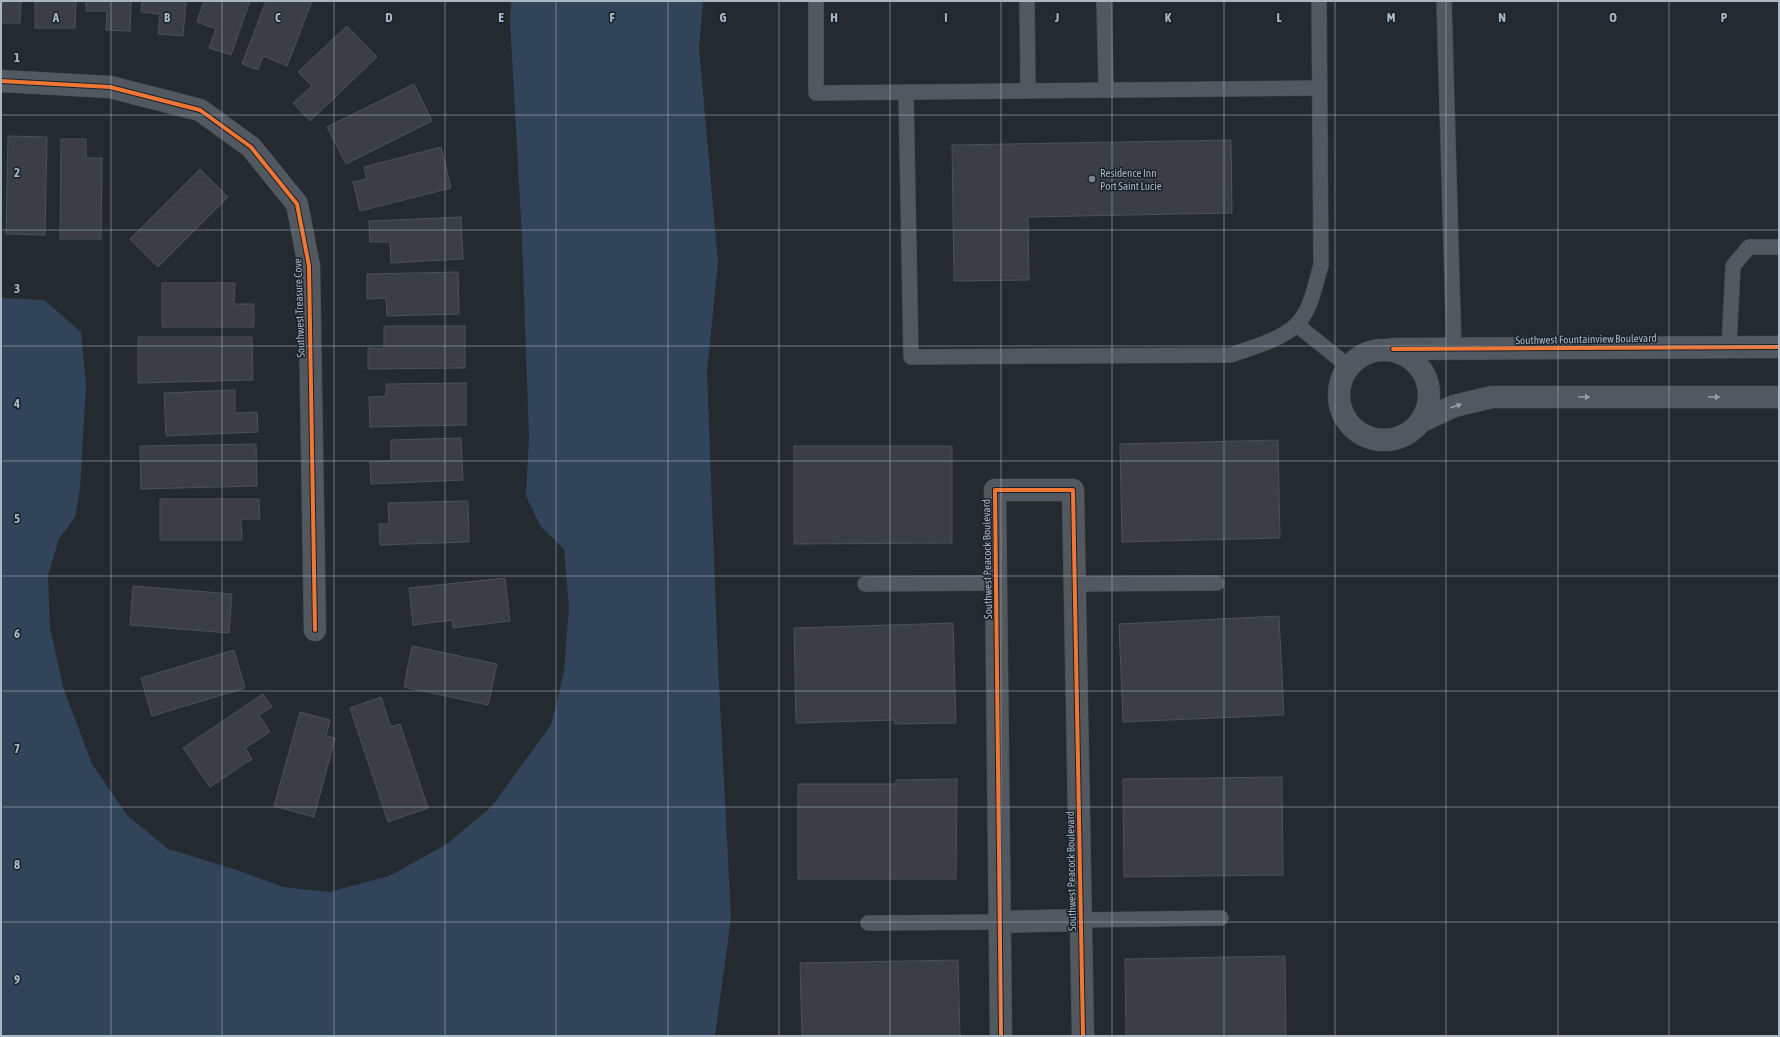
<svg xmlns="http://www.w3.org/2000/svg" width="1780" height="1037" viewBox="0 0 1780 1037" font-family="'Asap Condensed',sans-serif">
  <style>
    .water { fill: #314459 }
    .building { fill: #3b3f45; stroke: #4b5158 }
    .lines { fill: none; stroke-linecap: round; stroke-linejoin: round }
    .lane-casing { stroke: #404449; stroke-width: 16 }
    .street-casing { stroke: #404449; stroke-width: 23 }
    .lane { stroke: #52585f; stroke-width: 15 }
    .street { stroke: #52585f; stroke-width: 22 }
    .cycleway-casing { stroke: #18212a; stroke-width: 6 }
    .cycleway { stroke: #f07635; stroke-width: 4 }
    .oneway { fill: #959eaa }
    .grid { fill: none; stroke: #abb6c3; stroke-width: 1; stroke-opacity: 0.55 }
    .poi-dot { fill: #7c8590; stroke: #18212a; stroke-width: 1.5 }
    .labels { text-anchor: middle; stroke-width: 3; stroke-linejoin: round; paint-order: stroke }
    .poi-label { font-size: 11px; fill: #abb6c3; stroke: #18212a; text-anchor: start }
    .street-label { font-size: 11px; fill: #abb6c3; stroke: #18212a }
    .grid-label { font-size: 13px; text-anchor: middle; font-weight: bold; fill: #abb6c3; stroke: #18212a; stroke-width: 3; stroke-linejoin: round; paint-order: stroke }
  </style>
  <rect width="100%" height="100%" fill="#242a30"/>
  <polygon class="water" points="511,1 703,1 699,48 718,262 707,372 718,664 731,918 715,1036 1,1036 1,298 44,300 81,332 86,385 80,489 75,517 59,539 48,575 50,628 64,690 92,764 127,815 168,849 234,869 283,887 329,892 389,876 447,844 492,806 551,725 564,672 569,607 564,549 541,527 526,496 529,437 522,238 510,20"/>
  <g class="building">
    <polygon points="1,1 21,1 20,23 1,23"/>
    <polygon points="35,1 76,1 75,28 35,28"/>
    <polygon points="86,1 131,1 130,31 106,30 107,11 86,11"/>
    <polygon points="142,1 186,1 183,36 158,34 160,14 141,12"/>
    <polygon points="204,1 250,1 231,55 209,48 216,29 197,22"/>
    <polygon points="266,1 312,1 287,66 263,56 258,70 242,64"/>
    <polygon points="347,26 377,57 310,121 293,103 312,86 298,72"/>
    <polygon points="414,84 432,121 346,164 327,127"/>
    <polygon points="8,136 47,137 45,235 6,234"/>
    <polygon points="61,139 86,139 86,158 102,158 101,239 60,239"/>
    <polygon points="1231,140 1232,213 1028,217 1029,280 954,281 952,145"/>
    <polygon points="441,147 451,188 360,211 353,182 367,179 364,167"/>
    <polygon points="200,169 228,197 158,267 130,239"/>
    <polygon points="461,217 463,259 391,263 390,242 370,242 369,221"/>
    <polygon points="458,272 459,314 387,316 386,298 367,299 367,274"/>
    <polygon points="162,283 235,283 234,304 254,304 254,327 162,327"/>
    <polygon points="384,326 465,326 465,368 368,369 368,348 384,349"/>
    <polygon points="138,337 252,337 253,380 138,383"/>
    <polygon points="466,383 466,425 370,427 369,397 386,396 386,384"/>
    <polygon points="235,390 235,413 257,412 258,432 166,436 164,393"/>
    <polygon points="461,438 463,480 371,484 370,462 391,461 391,440"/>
    <polygon points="1278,440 1280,538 1122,542 1120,444"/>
    <polygon points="256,444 257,486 141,489 140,446"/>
    <polygon points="794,446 952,446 952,543 794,544"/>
    <polygon points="160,499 259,499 260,519 241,519 242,540 160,540"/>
    <polygon points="468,501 469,542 380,545 379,524 389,524 388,503"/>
    <polygon points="505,578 510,621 453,628 452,620 413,625 409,588"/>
    <polygon points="133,586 232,594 229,633 130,625"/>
    <polygon points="1279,616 1284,715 1123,722 1119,624"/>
    <polygon points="953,623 956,723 895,724 895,720 796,723 794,628"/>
    <polygon points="412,646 497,664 488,705 404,687"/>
    <polygon points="234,650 245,688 152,716 141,678"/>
    <polygon points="263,694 272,707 259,715 270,732 245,748 252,759 210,787 183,748"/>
    <polygon points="381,697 391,727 400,724 428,808 388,822 350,708"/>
    <polygon points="300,712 330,720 326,736 335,738 314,817 274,806"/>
    <polygon points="1282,777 1283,875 1124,877 1123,779"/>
    <polygon points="957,779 956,879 798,879 798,784 896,784 896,780"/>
    <polygon points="1285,956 1286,1036 1126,1036 1125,959"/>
    <polygon points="958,960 960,1036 802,1036 800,963"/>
  </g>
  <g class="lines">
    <g class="lane-casing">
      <g id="lane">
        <polyline points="816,1 816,93 1320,88"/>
        <polyline points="1027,1 1028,91"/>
        <polyline points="1104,1 1106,90"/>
        <polyline points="1444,1 1454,350"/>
        <path d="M 906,92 L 911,357 L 1231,355 C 1250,348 1284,339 1297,324 C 1312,309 1315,284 1321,265 L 1319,1"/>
        <polyline points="1297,325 1348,366"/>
        <polyline points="1729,346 1733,266 1749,247 1779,247"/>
        <polyline points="865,584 996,583"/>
        <polyline points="1075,584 1217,583"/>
        <polyline points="1081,920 1221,918"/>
        <polyline points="868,923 1000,922"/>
      </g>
    </g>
    <g class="street-casing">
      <g id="street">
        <polyline points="1,81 110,87 200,110 251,147 297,204 309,266 315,630"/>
        <polyline points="1393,349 1779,347"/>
        <circle cx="1384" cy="395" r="45"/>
        <polyline points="1420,422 1454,406 1492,397 1779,397"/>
        <polyline points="1000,922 1081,920"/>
        <polyline points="1001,1036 995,490 1073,490 1083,1036"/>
      </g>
    </g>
    <use href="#lane" class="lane"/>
    <use href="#street" class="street"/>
    <g class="cycleway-casing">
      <g id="cycleway">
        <polyline points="1,81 110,87 200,110 251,147 297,204 309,266 315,630"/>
        <polyline points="1393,349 1779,347"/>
        <polyline points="1001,1036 995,490 1073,490 1083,1036"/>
      </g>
    </g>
    <use href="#cycleway" class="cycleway"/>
  </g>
  <defs><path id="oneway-solid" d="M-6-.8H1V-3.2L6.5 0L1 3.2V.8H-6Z"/></defs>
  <g class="oneway">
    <use href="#oneway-solid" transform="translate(1584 397)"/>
    <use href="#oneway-solid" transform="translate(1714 397)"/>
    <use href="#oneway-solid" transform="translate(1456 406) rotate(-18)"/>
  </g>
  <path class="grid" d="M 111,1 L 111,1036M 222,1 L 222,1036M 334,1 L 334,1036M 445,1 L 445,1036M 556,1 L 556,1036M 668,1 L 668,1036M 779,1 L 779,1036M 890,1 L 890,1036M 1001,1 L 1001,1036M 1112,1 L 1112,1036M 1224,1 L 1224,1036M 1335,1 L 1335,1036M 1446,1 L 1446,1036M 1558,1 L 1558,1036M 1669,1 L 1669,1036M 1,115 L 1779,115M 1,230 L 1779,230M 1,346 L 1779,346M 1,461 L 1779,461M 1,576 L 1779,576M 1,691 L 1779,691M 1,807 L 1779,807M 1,922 L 1779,922"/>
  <circle class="poi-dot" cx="1092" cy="179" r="4"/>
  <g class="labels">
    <g class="poi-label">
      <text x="1100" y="177">Residence Inn<tspan x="1100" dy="13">Port Saint Lucie</tspan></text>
    </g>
    <g class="street-label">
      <text transform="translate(299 308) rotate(-92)" y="4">Southwest Treasure Cove</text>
      <text transform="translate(1586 339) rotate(-1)" y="4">Southwest Fountainview Boulevard</text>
      <text transform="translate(987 559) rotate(-91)" y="4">Southwest Peacock Boulevard</text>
      <text transform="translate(1071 871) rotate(-91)" y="4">Southwest Peacock Boulevard</text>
    </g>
  </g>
  <g class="grid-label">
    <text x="56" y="22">A</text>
    <text x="167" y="22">B</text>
    <text x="278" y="22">C</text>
    <text x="389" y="22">D</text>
    <text x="501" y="22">E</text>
    <text x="612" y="22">F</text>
    <text x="723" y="22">G</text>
    <text x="834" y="22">H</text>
    <text x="946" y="22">I</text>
    <text x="1057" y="22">J</text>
    <text x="1168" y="22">K</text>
    <text x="1279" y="22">L</text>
    <text x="1391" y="22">M</text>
    <text x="1502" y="22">N</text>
    <text x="1613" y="22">O</text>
    <text x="1724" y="22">P</text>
    <text x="17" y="62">1</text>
    <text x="17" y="177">2</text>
    <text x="17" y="293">3</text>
    <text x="17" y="408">4</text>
    <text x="17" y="523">5</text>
    <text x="17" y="638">6</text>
    <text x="17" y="753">7</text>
    <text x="17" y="869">8</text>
    <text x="17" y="984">9</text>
  </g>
  <rect width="1780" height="1037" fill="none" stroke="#abb6c3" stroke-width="4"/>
</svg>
